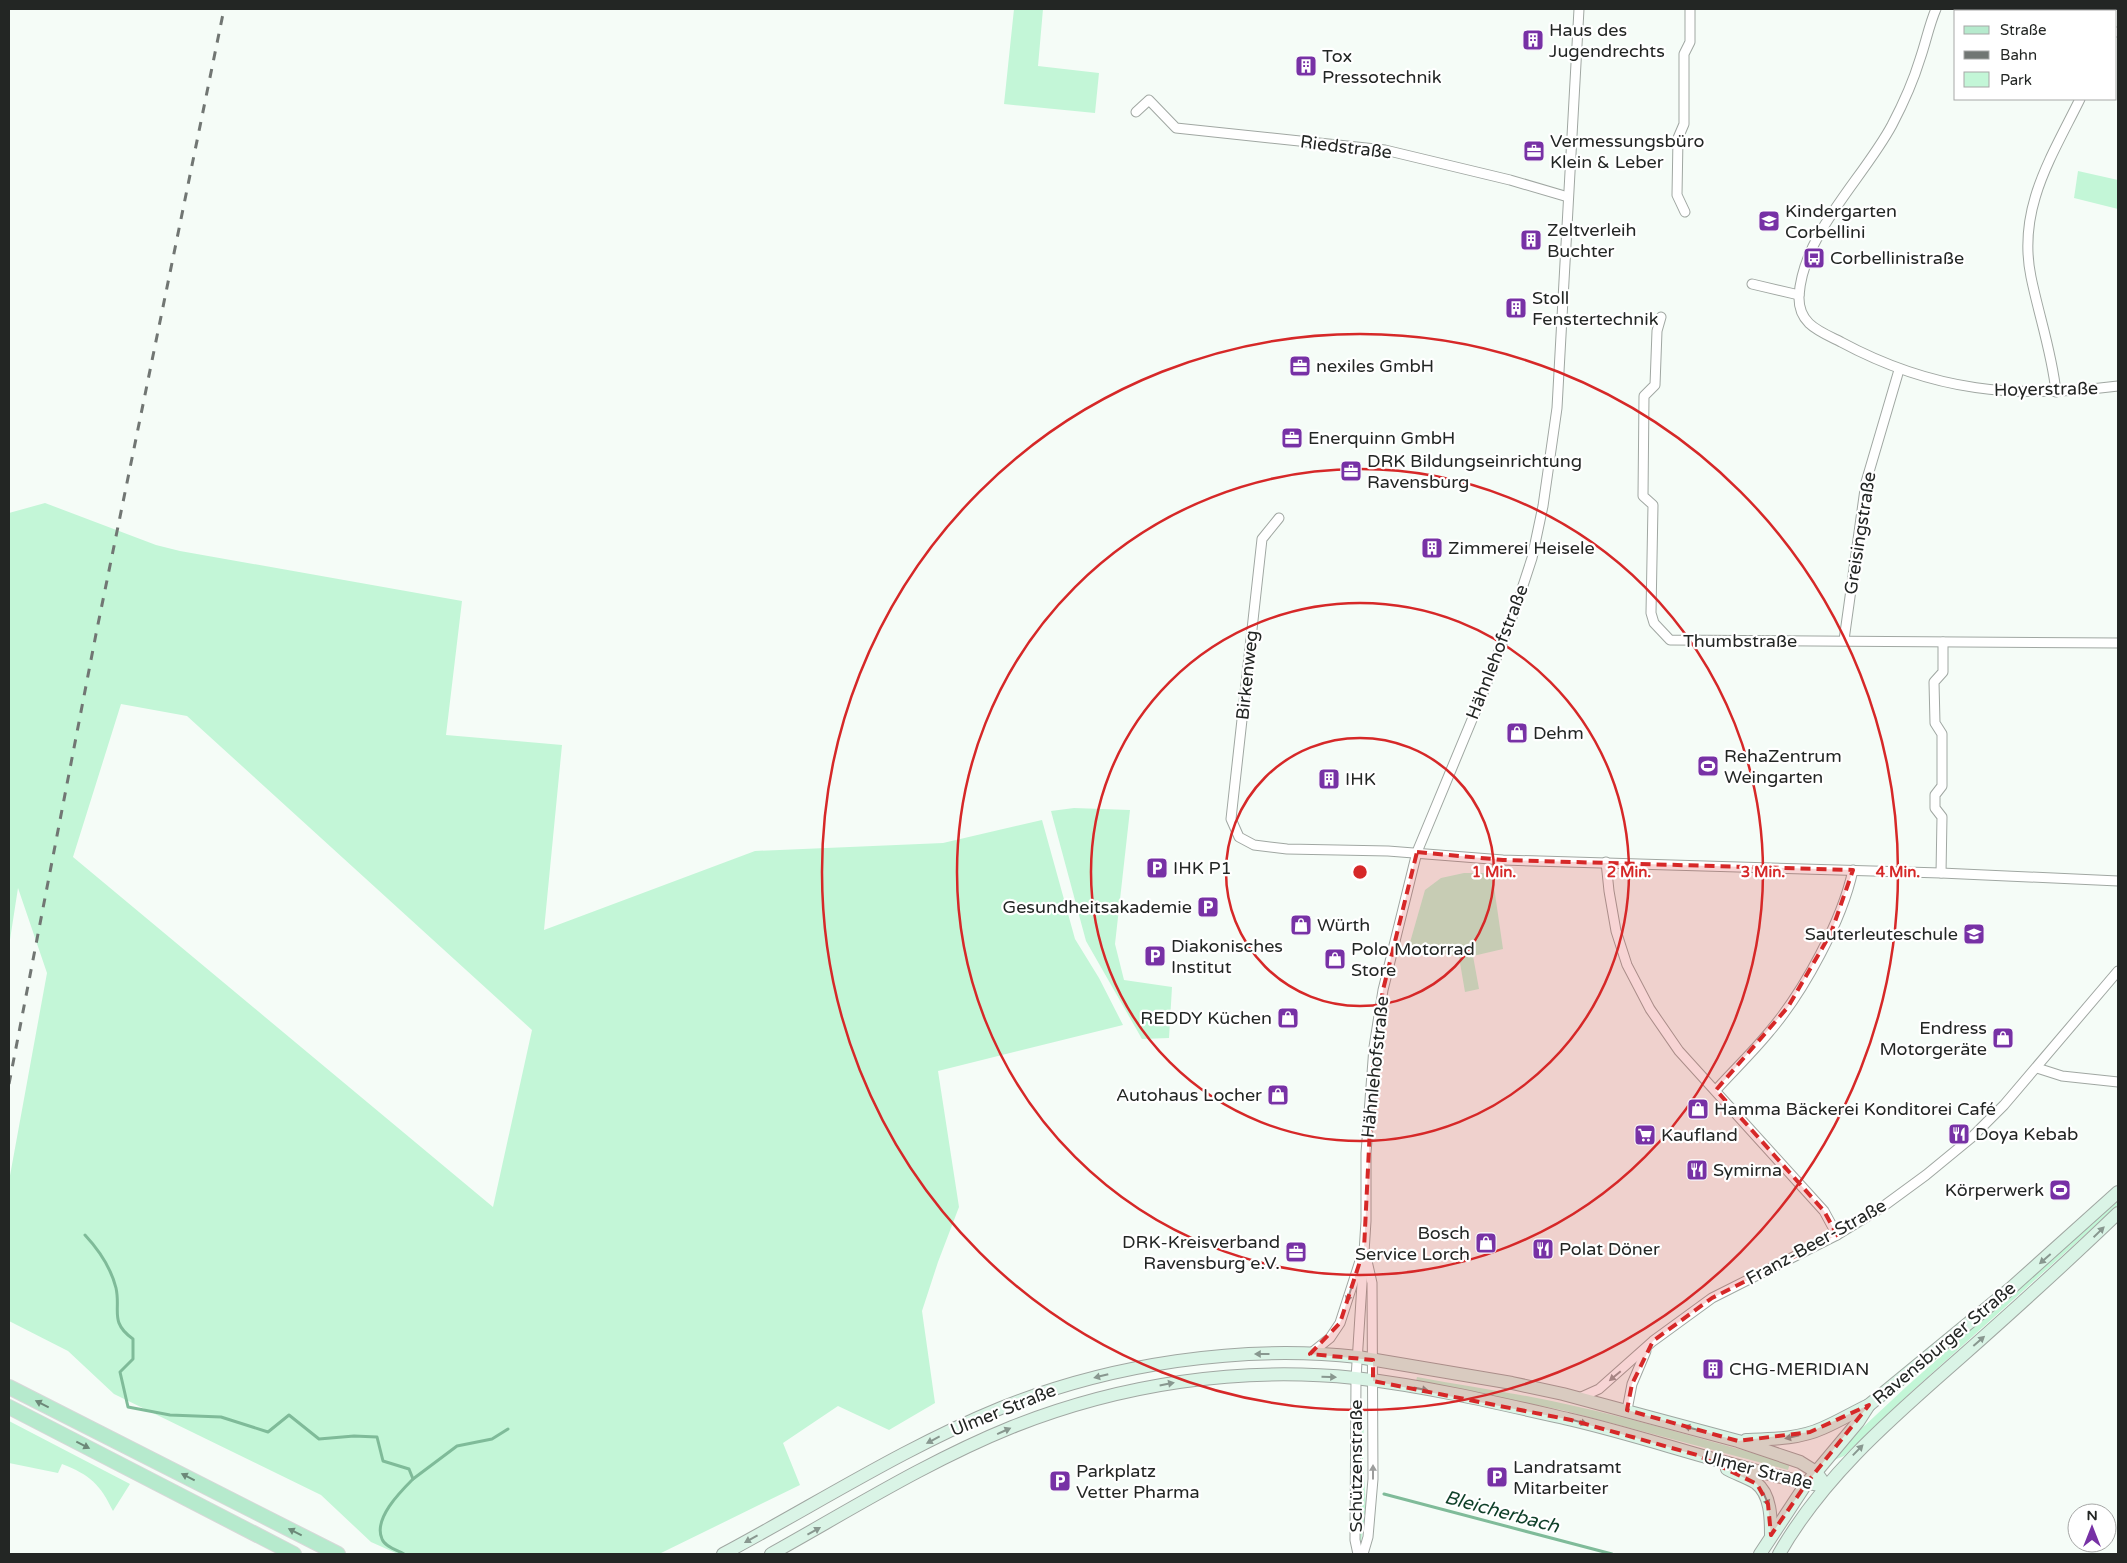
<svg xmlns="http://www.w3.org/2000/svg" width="2127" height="1563" viewBox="0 0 2127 1563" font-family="'Varela Round',sans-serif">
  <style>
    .green { fill: #c3f6d7; fill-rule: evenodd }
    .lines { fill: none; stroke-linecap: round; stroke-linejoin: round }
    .stream { stroke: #7fbb99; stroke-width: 3 }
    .street-casing { stroke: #a0a7a2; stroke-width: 11 }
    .secondary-casing { stroke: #a0a7a2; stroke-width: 14 }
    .primary-casing { stroke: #d7d8d8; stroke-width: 16 }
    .street { stroke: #fff; stroke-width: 9 }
    .secondary { stroke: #daf4e6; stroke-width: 12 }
    .primary { stroke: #b6eacd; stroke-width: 14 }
    .rail { stroke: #717673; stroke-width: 3; stroke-dasharray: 9 9; stroke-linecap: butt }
    .oneway { fill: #88978f }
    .oneway2 { fill: #9c9d9c }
    .oneway3 { fill: #6c8878 }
    .marked { fill: #d62828; fill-opacity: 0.2; stroke: #d62828; stroke-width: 4; stroke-dasharray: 10 6; stroke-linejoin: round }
    .ring { fill: none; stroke: #d62828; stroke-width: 2.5 }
    .labels { text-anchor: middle; stroke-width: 4.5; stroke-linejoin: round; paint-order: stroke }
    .poi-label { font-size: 18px; fill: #232624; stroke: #fff; text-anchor: start }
    .street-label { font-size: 18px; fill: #232624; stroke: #fff }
    .water-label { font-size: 19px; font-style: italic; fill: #0e3f28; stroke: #fff }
    .centre { fill: #d62828; stroke: #fff; stroke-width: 2.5 }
    .ring-label { font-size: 15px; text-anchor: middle; font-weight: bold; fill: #d62828; stroke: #fff; stroke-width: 4.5; stroke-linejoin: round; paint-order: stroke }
  </style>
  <rect width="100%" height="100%" fill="#f5fcf7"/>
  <g class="green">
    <polygon points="1014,9 1043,9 1038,66 1099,73 1095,113 1004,104"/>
    <polygon points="2078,171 2118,180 2118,209 2074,198"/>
    <path d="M 45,503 L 156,545 L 180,551 L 462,601 L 446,735 L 562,745 L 544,930 L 755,851 L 943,843 L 1042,820 L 1075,939 L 1099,978 L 1123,1025 L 938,1071 L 959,1207 L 938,1262 L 922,1311 L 935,1403 L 889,1430 L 838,1406 L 783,1443 L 800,1485 L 659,1554 L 398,1554 L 371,1542 L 321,1495 L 114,1394 L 68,1351 L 9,1321 L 9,1181 L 47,973 L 18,888 L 9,946 L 9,513 ZM 121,704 L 187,716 L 532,1030 L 493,1207 L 73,857 Z"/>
    <polygon points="1074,808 1130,810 1115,944 1124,980 1172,987 1169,1038 1142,1039 1086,941 1051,811"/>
    <polygon points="1464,873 1492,873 1503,949 1473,956 1479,989 1465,992 1459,957 1409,946 1425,890 1441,878"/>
    <polygon points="2118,1199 2118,1205 1910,1393 1844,1456 1834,1460 1860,1430 1906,1387"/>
    <path d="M 1417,1377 C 1468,1387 1519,1393 1570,1405 C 1644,1421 1717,1444 1790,1463 L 1788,1470 L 1566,1411 L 1416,1381 Z"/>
    <polygon points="1361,1413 1364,1414 1363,1459 1366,1508 1361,1543 1359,1537"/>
    <path d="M 9,1421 L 130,1484 L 113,1511 C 100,1484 90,1475 62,1464 L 58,1473 L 9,1463 Z"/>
  </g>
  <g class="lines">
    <g class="stream">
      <path d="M 85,1235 C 98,1249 111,1268 116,1288 C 121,1310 109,1322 133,1339 L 133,1359 L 120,1372 L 128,1407 L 170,1415 L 221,1417 L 268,1432 L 289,1415 L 319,1439 L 354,1436 L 377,1437 L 383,1461 L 409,1469 L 413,1479 C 400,1492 373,1519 382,1539 C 385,1547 397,1550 404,1554"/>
      <polyline points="413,1479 457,1446 492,1439 508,1429"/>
      <polyline points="1384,1494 1612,1554"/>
    </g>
    <g class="street-casing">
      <g id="street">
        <path d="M 1936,9 C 1929,25 1926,42 1920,59 C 1913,82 1903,104 1892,125 C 1863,179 1803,233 1799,296 C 1798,324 1819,331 1841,342 C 1934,392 2015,399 2118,386"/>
        <polyline points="1982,9 1995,11"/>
        <polyline points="2116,32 2118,32"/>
        <polyline points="1136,112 1149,100 1176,128 1385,150 1510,180 1568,197"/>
        <polyline points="1685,212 1677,195 1678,138 1684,124 1684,54 1690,42 1690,9"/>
        <polyline points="1752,284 1799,295"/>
        <polyline points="1661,317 1657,331 1655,385 1644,396 1643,496 1653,505 1651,613 1654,623 1670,640 2118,643"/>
        <path d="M 2056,392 C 2052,353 2039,316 2031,277 C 2017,209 2051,158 2080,99"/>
        <polyline points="1279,518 1262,539 1231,819 1239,837 1254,845 1287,849 1388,851 1503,860 1941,873 2118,881"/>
        <polyline points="1844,640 1866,482 1899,370"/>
        <polyline points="1606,862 1609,891 1616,931 1627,965 1650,1009 1679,1051 1824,1211 1837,1235"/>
        <polyline points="1941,873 1942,817 1935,808 1935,795 1942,786 1942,734 1935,723 1934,682 1943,672 1943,642"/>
        <polyline points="2037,1068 2062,1076 2118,1082"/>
        <path d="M 1716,1090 C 1734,1070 1753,1052 1770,1031 C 1804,991 1842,921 1853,870"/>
        <polyline points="1310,1354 1330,1338 1340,1323 1360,1261"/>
        <polyline points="1579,1398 1599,1389 1653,1341 1712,1298 1837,1235 1881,1208 1926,1175 1971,1138 2004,1105 2118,971"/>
        <polyline points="1627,1410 1632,1384 1646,1351"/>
        <polyline points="1358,1554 1355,1540 1356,1378 1366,1221 1366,1153 1374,1047 1383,990 1417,852 1481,698 1517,604 1532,558 1543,506 1557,408 1579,9"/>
        <polyline points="1363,1554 1368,1537 1373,1479 1372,1283 1367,1261"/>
      </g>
    </g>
    <g class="secondary-casing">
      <g id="secondary">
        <path d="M 1746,1440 C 1772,1439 1799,1439 1823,1428 C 1839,1421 1854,1412 1869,1405"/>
        <path d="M 1727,1469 C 1736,1474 1747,1477 1756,1483 C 1771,1494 1771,1519 1771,1535"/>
        <path d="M 723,1554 C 815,1505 905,1447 1001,1408 C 1110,1364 1241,1344 1358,1357 L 1512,1383 L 1563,1394 L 1738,1441 L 1800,1462 L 1816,1472 L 1826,1486"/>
        <path d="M 771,1554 C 850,1510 928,1461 1012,1427 C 1120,1384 1239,1366 1355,1378 C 1426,1386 1498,1403 1568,1419 C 1625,1432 1682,1451 1739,1466 C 1768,1474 1796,1482 1826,1486"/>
        <polyline points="1760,1554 1806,1484 1858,1422 1869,1405 2010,1289 2118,1192"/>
        <path d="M 1779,1554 C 1824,1475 1893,1417 1961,1357 C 2014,1310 2067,1262 2118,1213"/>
      </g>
    </g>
    <g class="primary-casing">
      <g id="primary">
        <polyline points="9,1387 338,1554"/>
        <polyline points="9,1407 294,1554"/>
      </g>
    </g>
    <use href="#street" class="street"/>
    <use href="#secondary" class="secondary"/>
    <use href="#primary" class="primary"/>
    <polyline class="rail" points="9,1084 96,634 224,9"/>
  </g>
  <defs><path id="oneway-solid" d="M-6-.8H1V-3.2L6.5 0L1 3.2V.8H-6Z" transform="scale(1.25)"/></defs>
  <g class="oneway">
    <use href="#oneway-solid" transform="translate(2099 1232) rotate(-44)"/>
    <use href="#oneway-solid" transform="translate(2045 1259) rotate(139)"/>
    <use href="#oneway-solid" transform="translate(1979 1341) rotate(-41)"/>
    <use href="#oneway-solid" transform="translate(1262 1354) rotate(-180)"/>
    <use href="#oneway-solid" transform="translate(1101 1376) rotate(166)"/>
    <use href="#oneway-solid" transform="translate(1329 1377) rotate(2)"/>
    <use href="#oneway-solid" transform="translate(1167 1384) rotate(-11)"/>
    <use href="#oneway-solid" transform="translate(1421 1389) rotate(11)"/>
    <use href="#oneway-solid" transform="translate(1580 1422) rotate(16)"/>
    <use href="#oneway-solid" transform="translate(1691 1428) rotate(-165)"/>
    <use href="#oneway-solid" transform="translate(1004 1431) rotate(-24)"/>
    <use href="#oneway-solid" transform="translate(1792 1437) rotate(167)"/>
    <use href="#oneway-solid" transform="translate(933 1440) rotate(152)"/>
    <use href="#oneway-solid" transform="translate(1858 1450) rotate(-46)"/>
    <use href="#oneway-solid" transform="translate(1766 1499) rotate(68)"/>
    <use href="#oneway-solid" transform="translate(814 1531) rotate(-29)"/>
    <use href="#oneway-solid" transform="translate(751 1539) rotate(151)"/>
  </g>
  <g class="oneway2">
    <use href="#oneway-solid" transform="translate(1349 1295) rotate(108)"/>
    <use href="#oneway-solid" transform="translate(1615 1376) rotate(140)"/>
    <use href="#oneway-solid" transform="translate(1373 1472) rotate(-90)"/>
  </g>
  <g class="oneway3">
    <use href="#oneway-solid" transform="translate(42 1404) rotate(-153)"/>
    <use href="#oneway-solid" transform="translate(83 1445) rotate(27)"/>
    <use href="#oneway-solid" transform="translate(188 1477) rotate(-153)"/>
    <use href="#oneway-solid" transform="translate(295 1532) rotate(-153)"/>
  </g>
  <path class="marked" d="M 1417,852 L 1503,860 L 1853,870 L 1831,933 L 1788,1007 L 1716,1090 L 1824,1211 L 1837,1235 L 1712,1298 L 1653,1341 L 1632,1384 L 1627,1410 L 1738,1441 L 1810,1432 L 1869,1405 L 1806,1484 L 1771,1535 L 1768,1504 L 1757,1484 L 1697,1455 L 1571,1420 L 1373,1381 L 1373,1360 L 1310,1354 L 1340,1323 L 1364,1249 L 1374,1047 L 1383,990 Z"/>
  <g class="ring">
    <circle cx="1360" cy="872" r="134"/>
    <circle cx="1360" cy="872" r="269"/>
    <circle cx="1360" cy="872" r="403"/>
    <circle cx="1360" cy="872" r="538"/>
  </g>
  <defs>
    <g id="building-square" transform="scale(1.125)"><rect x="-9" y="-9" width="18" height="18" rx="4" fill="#7731a5" stroke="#fff"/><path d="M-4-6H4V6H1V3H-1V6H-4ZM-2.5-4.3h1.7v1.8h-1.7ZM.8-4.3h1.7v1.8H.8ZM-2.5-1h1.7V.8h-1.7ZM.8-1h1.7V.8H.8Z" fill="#fff"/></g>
    <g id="office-square" transform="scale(1.125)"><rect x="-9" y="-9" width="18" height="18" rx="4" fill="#7731a5" stroke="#fff"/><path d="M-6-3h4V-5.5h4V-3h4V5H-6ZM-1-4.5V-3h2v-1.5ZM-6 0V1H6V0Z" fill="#fff"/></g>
    <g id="school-square" transform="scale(1.125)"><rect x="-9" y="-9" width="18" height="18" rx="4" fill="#7731a5" stroke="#fff"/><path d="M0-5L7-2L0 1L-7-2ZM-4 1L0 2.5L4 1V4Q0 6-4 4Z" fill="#fff"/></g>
    <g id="bus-square" transform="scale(1.125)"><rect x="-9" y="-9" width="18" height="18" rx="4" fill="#7731a5" stroke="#fff"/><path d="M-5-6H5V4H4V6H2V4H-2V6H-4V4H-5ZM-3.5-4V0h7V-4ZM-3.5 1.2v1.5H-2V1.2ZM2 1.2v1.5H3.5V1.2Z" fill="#fff"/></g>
    <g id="shop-square" transform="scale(1.125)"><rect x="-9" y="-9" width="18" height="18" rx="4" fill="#7731a5" stroke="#fff"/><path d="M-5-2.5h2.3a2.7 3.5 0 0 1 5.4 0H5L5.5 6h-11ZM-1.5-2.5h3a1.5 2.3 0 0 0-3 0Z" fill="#fff"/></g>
    <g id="stadium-square" transform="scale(1.125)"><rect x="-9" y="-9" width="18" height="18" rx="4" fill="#7731a5" stroke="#fff"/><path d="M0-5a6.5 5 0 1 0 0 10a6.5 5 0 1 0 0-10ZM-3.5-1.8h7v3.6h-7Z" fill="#fff"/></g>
    <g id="parking-square" transform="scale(1.125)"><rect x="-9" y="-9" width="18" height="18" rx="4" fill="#7731a5" stroke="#fff"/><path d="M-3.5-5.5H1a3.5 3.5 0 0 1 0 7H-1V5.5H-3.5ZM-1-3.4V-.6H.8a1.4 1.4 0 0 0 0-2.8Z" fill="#fff"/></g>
    <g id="restaurant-square" transform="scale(1.125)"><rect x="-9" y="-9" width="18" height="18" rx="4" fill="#7731a5" stroke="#fff"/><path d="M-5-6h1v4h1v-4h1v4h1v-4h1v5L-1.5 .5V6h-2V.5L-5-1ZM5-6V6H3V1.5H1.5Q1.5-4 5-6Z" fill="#fff"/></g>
    <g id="supermarket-square" transform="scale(1.125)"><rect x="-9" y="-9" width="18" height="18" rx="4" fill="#7731a5" stroke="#fff"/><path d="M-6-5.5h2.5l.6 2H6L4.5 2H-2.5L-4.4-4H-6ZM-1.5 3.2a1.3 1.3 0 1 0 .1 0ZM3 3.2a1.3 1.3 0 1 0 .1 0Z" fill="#fff"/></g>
  </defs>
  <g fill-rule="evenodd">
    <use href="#building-square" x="1533" y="40"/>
    <use href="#building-square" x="1306" y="66"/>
    <use href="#office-square" x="1534" y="151"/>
    <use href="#school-square" x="1769" y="221"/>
    <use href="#building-square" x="1531" y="240"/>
    <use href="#bus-square" x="1814" y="258"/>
    <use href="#building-square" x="1516" y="308"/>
    <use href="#office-square" x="1300" y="366"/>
    <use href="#office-square" x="1292" y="438"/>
    <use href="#office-square" x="1351" y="471"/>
    <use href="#building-square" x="1432" y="548"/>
    <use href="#shop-square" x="1517" y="733"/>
    <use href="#stadium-square" x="1708" y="766"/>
    <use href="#building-square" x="1329" y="779"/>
    <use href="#parking-square" x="1157" y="868"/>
    <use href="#parking-square" x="1208" y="907"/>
    <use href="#shop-square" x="1301" y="925"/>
    <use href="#school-square" x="1974" y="934"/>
    <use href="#parking-square" x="1155" y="956"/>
    <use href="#shop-square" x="1335" y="959"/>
    <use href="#shop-square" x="1288" y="1018"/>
    <use href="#shop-square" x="2003" y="1038"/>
    <use href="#shop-square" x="1278" y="1095"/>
    <use href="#shop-square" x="1698" y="1109"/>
    <use href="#restaurant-square" x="1959" y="1134"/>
    <use href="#supermarket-square" x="1645" y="1135"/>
    <use href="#restaurant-square" x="1697" y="1170"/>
    <use href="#stadium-square" x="2060" y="1190"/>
    <use href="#shop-square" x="1486" y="1243"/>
    <use href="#restaurant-square" x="1543" y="1249"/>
    <use href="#office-square" x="1296" y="1252"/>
    <use href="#building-square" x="1713" y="1369"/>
    <use href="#parking-square" x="1497" y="1477"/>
    <use href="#parking-square" x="1060" y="1481"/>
  </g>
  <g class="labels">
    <g class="poi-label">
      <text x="1549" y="36">Haus des<tspan x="1549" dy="21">Jugendrechts</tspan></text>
      <text x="1322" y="62">Tox<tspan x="1322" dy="21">Pressotechnik</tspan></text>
      <text x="1550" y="147">Vermessungsbüro<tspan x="1550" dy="21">Klein &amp; Leber</tspan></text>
      <text x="1785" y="217">Kindergarten<tspan x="1785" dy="21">Corbellini</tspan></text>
      <text x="1547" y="236">Zeltverleih<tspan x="1547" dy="21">Buchter</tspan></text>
      <text x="1830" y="264">Corbellinistraße</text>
      <text x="1532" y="304">Stoll<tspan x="1532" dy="21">Fenstertechnik</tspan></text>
      <text x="1316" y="372">nexiles GmbH</text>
      <text x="1308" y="444">Enerquinn GmbH</text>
      <text x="1367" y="467">DRK Bildungseinrichtung<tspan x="1367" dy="21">Ravensburg</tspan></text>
      <text x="1448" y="554">Zimmerei Heisele</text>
      <text x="1533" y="739">Dehm</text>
      <text x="1724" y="762">RehaZentrum<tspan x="1724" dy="21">Weingarten</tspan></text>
      <text x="1345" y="785">IHK</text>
      <text x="1173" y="874">IHK P1</text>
      <text x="1192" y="913" text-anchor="end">Gesundheitsakademie</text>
      <text x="1317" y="931">Würth</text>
      <text x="1958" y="940" text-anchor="end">Sauterleuteschule</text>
      <text x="1171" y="952">Diakonisches<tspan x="1171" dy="21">Institut</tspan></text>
      <text x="1351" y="955">Polo Motorrad<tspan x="1351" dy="21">Store</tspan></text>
      <text x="1272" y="1024" text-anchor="end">REDDY Küchen</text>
      <text x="1987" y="1034" text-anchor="end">Endress<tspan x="1987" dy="21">Motorgeräte</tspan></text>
      <text x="1262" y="1101" text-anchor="end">Autohaus Locher</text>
      <text x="1714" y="1115">Hamma Bäckerei Konditorei Café</text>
      <text x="1975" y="1140">Doya Kebab</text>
      <text x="1661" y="1141">Kaufland</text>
      <text x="1713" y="1176">Symirna</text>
      <text x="2044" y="1196" text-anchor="end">Körperwerk</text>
      <text x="1470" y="1239" text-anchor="end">Bosch<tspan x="1470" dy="21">Service Lorch</tspan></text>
      <text x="1280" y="1248" text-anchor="end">DRK-Kreisverband<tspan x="1280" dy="21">Ravensburg e.V.</tspan></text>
      <text x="1559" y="1255">Polat Döner</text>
      <text x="1729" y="1375">CHG-MERIDIAN</text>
      <text x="1513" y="1473">Landratsamt<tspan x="1513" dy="21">Mitarbeiter</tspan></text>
      <text x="1076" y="1477">Parkplatz<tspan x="1076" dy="21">Vetter Pharma</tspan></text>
    </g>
    <g class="street-label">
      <text transform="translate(1346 147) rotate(7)" y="6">Riedstraße</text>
      <text transform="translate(2046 389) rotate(-1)" y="6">Hoyerstraße</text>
      <text transform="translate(1860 533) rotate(-81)" y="6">Greisingstraße</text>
      <text x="1740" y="647">Thumbstraße</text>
      <text transform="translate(1497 652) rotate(-69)" y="6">Hähnlehofstraße</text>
      <text transform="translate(1247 675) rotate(-84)" y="6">Birkenweg</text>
      <text transform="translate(1375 1067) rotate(-84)" y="6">Hähnlehofstraße</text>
      <text transform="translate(1816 1242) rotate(-29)" y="6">Franz-Beer-Straße</text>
      <text transform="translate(1944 1343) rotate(-40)" y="6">Ravensburger Straße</text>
      <text transform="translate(1003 1410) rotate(-22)" y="6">Ulmer Straße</text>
      <text transform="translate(1356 1466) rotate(-90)" y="6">Schützenstraße</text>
      <text transform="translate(1758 1470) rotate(14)" y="6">Ulmer Straße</text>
    </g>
    <g class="water-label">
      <text transform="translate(1502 1511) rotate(15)" y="7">Bleicherbach</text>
    </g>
  </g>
  <circle cx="1360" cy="872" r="8" class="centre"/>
  <g class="ring-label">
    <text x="1494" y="877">1 Min.</text>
    <text x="1629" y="877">2 Min.</text>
    <text x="1763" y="877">3 Min.</text>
    <text x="1898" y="877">4 Min.</text>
  </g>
  <rect width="2127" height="1563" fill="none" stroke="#232624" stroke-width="20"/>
  <rect x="1954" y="10" width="162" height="90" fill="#ffffff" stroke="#a7a8a7"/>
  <rect x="1964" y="26" width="25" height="8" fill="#b6eacd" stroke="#a7a8a7"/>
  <text x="2000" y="35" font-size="15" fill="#232624">Straße</text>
  <rect x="1964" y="51" width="25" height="8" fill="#717673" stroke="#a7a8a7"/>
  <text x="2000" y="60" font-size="15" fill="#232624">Bahn</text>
  <rect x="1964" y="72" width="25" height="15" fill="#c3f6d7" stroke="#a7a8a7"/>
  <text x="2000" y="85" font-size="15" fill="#232624">Park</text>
  <g transform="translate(2092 1528)"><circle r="24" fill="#ffffff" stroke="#a7a8a7"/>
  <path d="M0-4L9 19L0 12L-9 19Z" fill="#7731a5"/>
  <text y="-8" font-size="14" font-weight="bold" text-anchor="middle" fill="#232624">N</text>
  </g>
</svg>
